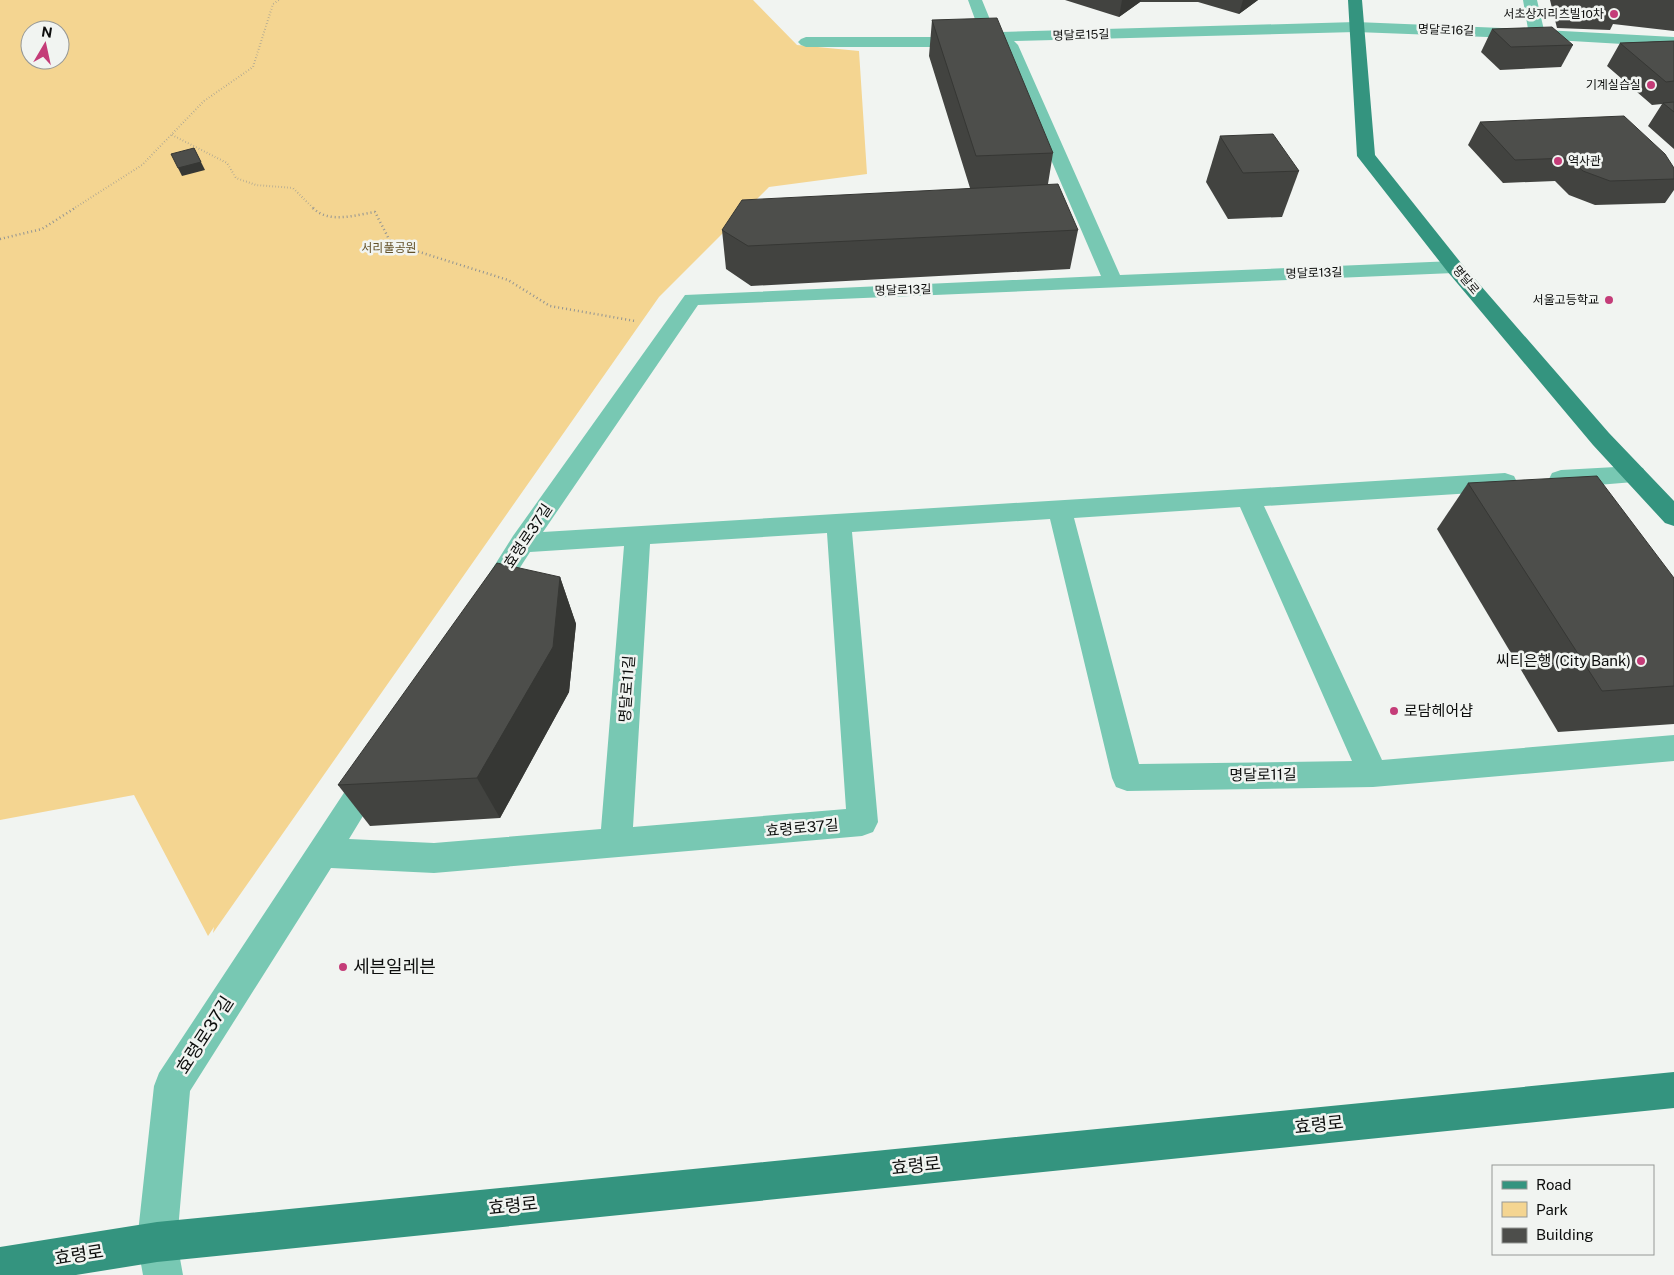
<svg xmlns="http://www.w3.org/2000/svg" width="1674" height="1275" viewBox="0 0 1674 1275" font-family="'Public Sans','Noto Sans KR',sans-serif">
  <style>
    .green { fill: #f4d591; fill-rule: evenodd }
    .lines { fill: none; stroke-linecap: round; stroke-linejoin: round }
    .path-far1 { stroke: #929492; stroke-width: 2; stroke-dasharray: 0.5 2.5; stroke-linecap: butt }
    .path { stroke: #929492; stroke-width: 2.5; stroke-dasharray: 1 3; stroke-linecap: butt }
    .minor { fill: #78c8b3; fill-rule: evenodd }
    .major { fill: #34947f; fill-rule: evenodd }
    .wall { fill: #424340 }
    .shaded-wall { fill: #363734 }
    .building { fill: #4d4e4b; stroke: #363734 }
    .poi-dot { fill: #c43c78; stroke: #f1f4f1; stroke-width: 2 }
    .labels { text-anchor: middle; stroke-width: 5; stroke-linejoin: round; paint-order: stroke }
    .far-poi-label { font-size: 12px; fill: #0d0e0d; stroke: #f1f4f1; text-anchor: end }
    .far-street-label { font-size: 12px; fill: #0d0e0d; stroke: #f1f4f1 }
    .far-park-label { font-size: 12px; fill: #645229; stroke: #f1f4f1 }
    .street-label { font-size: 15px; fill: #0d0e0d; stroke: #f1f4f1 }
    .poi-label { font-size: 15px; fill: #0d0e0d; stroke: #f1f4f1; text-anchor: end }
    .near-poi-label { font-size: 18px; fill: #0d0e0d; stroke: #f1f4f1; text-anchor: start }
    .near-street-label { font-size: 18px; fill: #0d0e0d; stroke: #f1f4f1 }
  </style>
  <rect width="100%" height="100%" fill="#f1f4f1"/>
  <path class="green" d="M 0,0 L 753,0 L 797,45 L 859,51 L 867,174 L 769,187 L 659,297 L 213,933 L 214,927 L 208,936 L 134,795 L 0,820 ZM 30,30 L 60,30 L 60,60 L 30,60 Z"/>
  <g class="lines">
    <g class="path-far1">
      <polyline points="172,135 227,163 236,178 256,185 293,188 314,209"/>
      <polyline points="73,209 142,165 204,101 253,67 273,4 279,0"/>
    </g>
    <g class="path">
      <path d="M 313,208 C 329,224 355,215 375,212 L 391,243 L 508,280 L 550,306 L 635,321"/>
      <polyline points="0,239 42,229 75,208"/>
    </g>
    <g class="minor">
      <path d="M 968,0 L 982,0 L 991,22 L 1001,32 L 1356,22 L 1528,29 L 1523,0 L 1537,0 L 1544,30 L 1674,37 L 1674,47 L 1537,39 L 1356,32 L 1014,41 L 1018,45 L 1120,275 L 1454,261 L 1461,263 L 1464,267 L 1461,271 L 1454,273 L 698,305 L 543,532 L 1505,473 L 1514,476 L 1517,482 L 1514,488 L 1505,491 L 1264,506 L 1382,760 L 1674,735 L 1674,761 L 1373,787 L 1127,791 L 1116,787 L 1112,778 L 1050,519 L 852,532 L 878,822 L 873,832 L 862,836 L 434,873 L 331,868 L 190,1091 L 177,1242 L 183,1275 L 143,1275 L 137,1242 L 154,1086 L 159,1073 L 363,764 L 374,760 L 385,764 L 389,773 L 349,839 L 434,843 L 601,829 L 624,546 L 530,552 L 496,605 L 487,608 L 478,605 L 474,598 L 513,536 L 685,295 L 1101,276 L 1003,48 L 994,42 L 943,47 L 806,47 L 801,45 L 798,42 L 801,39 L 806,37 L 943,37 L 985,33 L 976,22 ZM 1240,507 L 1352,761 L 1139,764 L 1074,518 ZM 827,533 L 846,809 L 633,827 L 650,544 Z"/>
      <polygon points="1634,466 1643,468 1646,474 1643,480 1634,482 1561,488 1552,485 1549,479 1552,473 1561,470"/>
    </g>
    <g class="major">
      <polygon points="1348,0 1362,0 1375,155 1461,263 1609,433 1674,501 1674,526 1665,523 1593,445 1447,271 1357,156"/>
      <polygon points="1674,1072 1674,1108 157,1262 76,1275 0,1275 0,1247 157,1222"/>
    </g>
  </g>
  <g class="wall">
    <polygon points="1065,0 1258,0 1239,14 1198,2 1140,2 1119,17"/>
    <polygon points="1550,0 1674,0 1674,31 1613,24 1610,30 1557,28"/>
    <polygon points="932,20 1053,153 1048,184 1078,230 1070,269 751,286 726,269 722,230 970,188 929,56"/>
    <polygon points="1492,29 1573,45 1561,67 1500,70 1481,52"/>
    <polygon points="1674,41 1674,149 1648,126 1662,104 1652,105 1607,66 1620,43"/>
    <polygon points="1480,122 1674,168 1674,190 1665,203 1595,205 1569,195 1555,181 1503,183 1468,145"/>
    <polygon points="1220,136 1299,171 1282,217 1228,219 1206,182"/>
    <polygon points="1468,483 1674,578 1674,724 1558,732 1437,529"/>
    <polygon points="560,577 576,624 569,692 500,818 370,826 338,785"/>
  </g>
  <g class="shaded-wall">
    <polygon points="1122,0 1141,0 1140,2 1119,17"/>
    <polygon points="1243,0 1258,0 1239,14"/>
    <polygon points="194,148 205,170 182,176 178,168"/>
    <polygon points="560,577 576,624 569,692 500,818 477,778"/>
  </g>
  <g class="building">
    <polygon points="997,18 1053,153 976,156 932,20"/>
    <polygon points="1552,27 1573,45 1511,47 1492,29"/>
    <polygon points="1674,41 1674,81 1666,82 1620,43"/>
    <polygon points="1674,102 1674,112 1663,103"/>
    <polygon points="1624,116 1665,154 1674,168 1674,179 1610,181 1583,171 1569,158 1515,160 1480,122"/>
    <polygon points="1273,134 1299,171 1243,173 1220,136"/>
    <polygon points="194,148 201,162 178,168 171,154"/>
    <polygon points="1058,184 1078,230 748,246 722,230 742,200"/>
    <polygon points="1597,476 1674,578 1674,686 1602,691 1468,483"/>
    <polygon points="497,563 560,577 553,647 477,778 338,785"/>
  </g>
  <g class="poi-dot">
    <circle cx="1614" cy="14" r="5"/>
    <circle cx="1651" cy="85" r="5"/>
    <circle cx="1558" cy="161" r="5"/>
    <circle cx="1609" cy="300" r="5"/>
    <circle cx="1641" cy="661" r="5"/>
    <circle cx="1394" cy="711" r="5"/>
    <circle cx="343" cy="967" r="5"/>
  </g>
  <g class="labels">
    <g class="far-poi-label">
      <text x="1604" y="18">서초상지리츠빌10차</text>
      <text x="1641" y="89">기계실습실</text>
      <text x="1568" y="165" text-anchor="start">역사관</text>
      <text x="1599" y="304">서울고등학교</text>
    </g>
    <g class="far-street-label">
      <text transform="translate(1446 30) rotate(2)" y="4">명달로16길</text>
      <text transform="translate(1081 35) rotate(-2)" y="4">명달로15길</text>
      <text transform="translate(1314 273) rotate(-2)" y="4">명달로13길</text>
      <text transform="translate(1466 280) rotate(50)" y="4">명달로</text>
      <text transform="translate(903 290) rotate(-2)" y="4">명달로13길</text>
    </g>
    <g class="far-park-label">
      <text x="389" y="252">서리풀공원</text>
    </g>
    <g class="street-label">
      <text transform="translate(528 536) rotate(-56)" y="5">효령로37길</text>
      <text transform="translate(627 689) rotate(-86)" y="5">명달로11길</text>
      <text transform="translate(1263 775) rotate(-1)" y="5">명달로11길</text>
      <text transform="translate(802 828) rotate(-5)" y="5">효령로37길</text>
    </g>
    <g class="poi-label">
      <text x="1631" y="666">씨티은행 (City Bank)</text>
      <text x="1404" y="716" text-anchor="start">로담헤어샵</text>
    </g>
    <g class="near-poi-label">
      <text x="353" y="973">세븐일레븐</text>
    </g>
    <g class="near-street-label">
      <text transform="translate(205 1035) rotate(-57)" y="6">효령로37길</text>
      <text transform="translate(1319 1125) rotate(-6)" y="6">효령로</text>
      <text transform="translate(916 1166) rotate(-6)" y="6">효령로</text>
      <text transform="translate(513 1206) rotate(-6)" y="6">효령로</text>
      <text transform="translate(79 1255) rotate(-9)" y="6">효령로</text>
    </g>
  </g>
  <rect x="1492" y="1165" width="162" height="90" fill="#f1f4f1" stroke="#969896"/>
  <rect x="1502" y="1181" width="25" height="8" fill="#34947f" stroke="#969896"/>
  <text x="1536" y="1190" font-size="15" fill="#0d0e0d">Road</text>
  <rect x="1502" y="1202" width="25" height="15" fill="#f4d591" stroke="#969896"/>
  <text x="1536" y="1215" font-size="15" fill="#0d0e0d">Park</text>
  <rect x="1502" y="1228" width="25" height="15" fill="#4d4e4b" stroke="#969896"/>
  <text x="1536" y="1240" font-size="15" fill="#0d0e0d">Building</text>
  <g transform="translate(45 45) rotate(9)"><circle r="24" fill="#f1f4f1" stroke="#969896"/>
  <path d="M0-4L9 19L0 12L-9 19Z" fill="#c43c78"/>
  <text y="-8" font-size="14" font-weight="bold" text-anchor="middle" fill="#0d0e0d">N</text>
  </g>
</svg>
